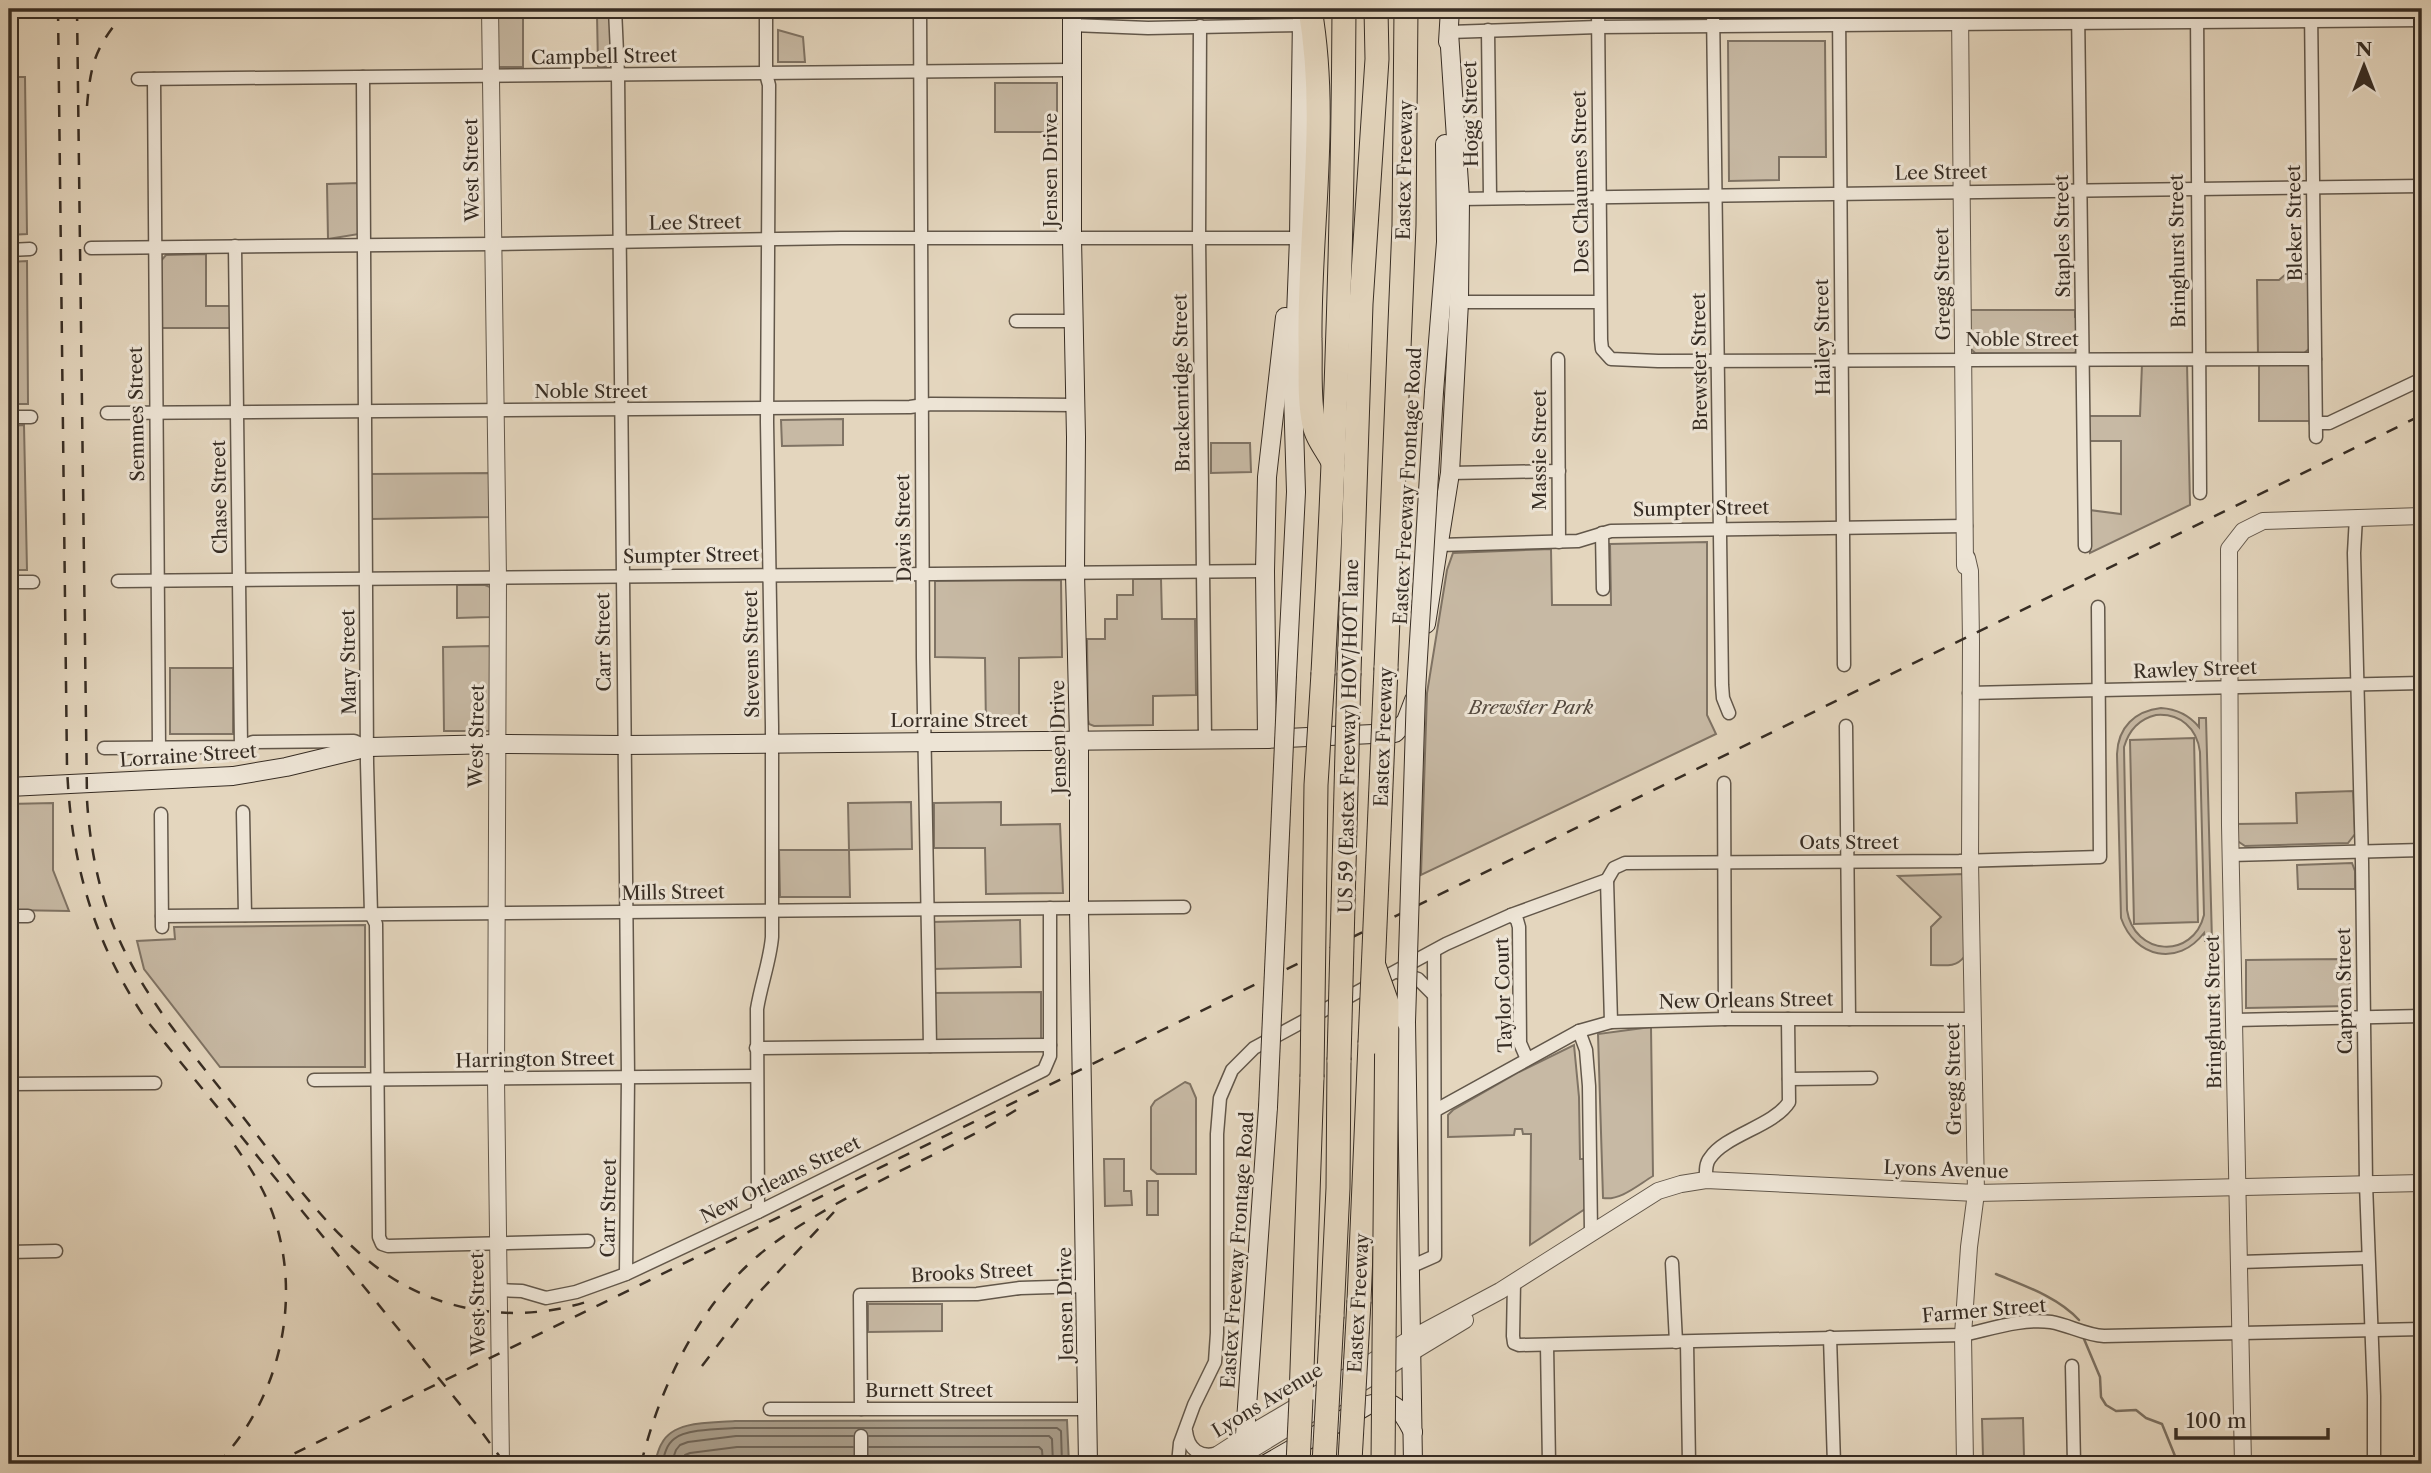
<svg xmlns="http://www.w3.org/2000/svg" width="2431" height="1473" viewBox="0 0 2431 1473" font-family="'Libre Caslon Text',serif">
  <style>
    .green { fill: #c7b9a4; stroke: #7f7364; stroke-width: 2; fill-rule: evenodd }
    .water { fill: #a99d8a; stroke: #7b7061; stroke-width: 2 }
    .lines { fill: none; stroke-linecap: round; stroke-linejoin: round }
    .shore { stroke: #706557; stroke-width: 2 }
    .stream { stroke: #7b7061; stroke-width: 2.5 }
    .minor-casing { stroke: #62574a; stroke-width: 15 }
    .tertiary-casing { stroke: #62574a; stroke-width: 18 }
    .secondary-casing { stroke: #372d24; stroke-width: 20 }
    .motorway-casing { stroke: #372d24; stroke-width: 25 }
    .minor { stroke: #ede4d5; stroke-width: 12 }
    .tertiary { stroke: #ede4d5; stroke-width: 16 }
    .secondary { stroke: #ede4d5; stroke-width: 18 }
    .motorway { stroke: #e4d6be; stroke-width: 23 }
    .rail { stroke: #372d24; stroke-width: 2.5; stroke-dasharray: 12 12; stroke-linecap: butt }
    .secondary-bridge-casing { stroke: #372d24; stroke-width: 20; stroke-linecap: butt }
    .motorway-bridge-casing { stroke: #372d24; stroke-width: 25; stroke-linecap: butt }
    .secondary-bridge { stroke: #ede4d5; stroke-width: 18 }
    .motorway-bridge { stroke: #e4d6be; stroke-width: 23 }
    .labels { text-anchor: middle; stroke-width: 6; stroke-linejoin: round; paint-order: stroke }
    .street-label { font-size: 19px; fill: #372d24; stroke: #ede4d5 }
    .park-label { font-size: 19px; font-style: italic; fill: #54493e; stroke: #ede4d5 }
  </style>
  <rect width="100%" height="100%" fill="#e4d6be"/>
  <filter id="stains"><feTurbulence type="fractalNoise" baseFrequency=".00286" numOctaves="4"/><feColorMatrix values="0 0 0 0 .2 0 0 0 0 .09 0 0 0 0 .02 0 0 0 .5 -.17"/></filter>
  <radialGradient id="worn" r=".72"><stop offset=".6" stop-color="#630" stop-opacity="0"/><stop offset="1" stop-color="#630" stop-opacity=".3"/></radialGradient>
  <g class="green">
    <polygon points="9,9 14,9 15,77 25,77 27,234 9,235"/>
    <polygon points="495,9 609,9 612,56 606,66 598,66 597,15 523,14 523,67 499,67 496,63"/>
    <polygon points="778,30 803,37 805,62 778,62"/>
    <polygon points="1728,41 1825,41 1826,157 1779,157 1779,180 1729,181"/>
    <rect x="995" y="83" width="62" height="49"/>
    <polygon points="359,183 359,234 328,239 327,184"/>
    <polygon points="206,254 206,306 232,306 232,328 159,328 159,263 166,255"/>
    <polygon points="27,261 28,404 9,404 9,262"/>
    <polygon points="2286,274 2309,274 2310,348 2302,355 2258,355 2257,280 2279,280"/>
    <polygon points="1968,310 2075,310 2075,317 2078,318 2079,349 2073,354 1975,353 1969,347"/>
    <polygon points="2187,363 2190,505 2090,553 2089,510 2121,514 2121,441 2089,441 2088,416 2140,416 2142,364"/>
    <polygon points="2259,364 2306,364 2310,366 2312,421 2259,421"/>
    <polygon points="843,419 843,445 782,446 781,420"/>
    <polygon points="24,425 27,570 9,570 9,426"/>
    <polygon points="1211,443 1250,443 1251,472 1211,473"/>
    <polygon points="491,473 492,517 371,519 371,474"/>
    <polygon points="1707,542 1707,715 1716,734 1421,875 1427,693 1447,570 1453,553 1551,549 1552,605 1611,605 1610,544"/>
    <polygon points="1133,579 1161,579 1162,619 1195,619 1196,695 1153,696 1153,725 1094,726 1089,724 1088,720 1087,639 1105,639 1105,619 1117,619 1117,595 1133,595"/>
    <polygon points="1061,580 1062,657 1019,658 1019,727 986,727 985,658 935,657 935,581"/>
    <polygon points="457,585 485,585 490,587 490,617 457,618"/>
    <polygon points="491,646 492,727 489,731 444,731 443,647"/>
    <rect x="170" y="668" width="63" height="66"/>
    <path d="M 2161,708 C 2177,709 2189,715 2199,727 L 2199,718 L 2206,718 L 2212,941 L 2205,941 L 2204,933 C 2178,967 2135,958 2121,918 L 2117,754 C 2118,727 2135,711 2161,708 ZM 2156,715 C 2180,713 2197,728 2200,752 L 2204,915 C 2193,960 2134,956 2127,910 L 2124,747 C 2129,730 2139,719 2156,715 Z"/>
    <polygon points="2194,738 2198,922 2134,924 2130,740"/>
    <polygon points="2353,791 2355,834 2348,843 2245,846 2236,840 2236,824 2297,823 2296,793"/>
    <polygon points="911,802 912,849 849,850 850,897 780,897 779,850 849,850 848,803"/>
    <polygon points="1001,802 1001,825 1060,824 1063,893 986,894 985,848 934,848 934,803"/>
    <polygon points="53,803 53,870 69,911 9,910 9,804"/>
    <polygon points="2352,863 2355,871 2355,889 2298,889 2297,865"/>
    <path d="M 1965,874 L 1964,957 C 1956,968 1943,965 1931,965 L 1931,927 L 1941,917 L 1898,876 Z"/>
    <polygon points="1020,920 1021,967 932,969 931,922"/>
    <polygon points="365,925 365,1067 220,1067 144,969 137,941 175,939 174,927"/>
    <polygon points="2349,959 2350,1006 2246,1008 2246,960"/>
    <polygon points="1041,992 1041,1039 936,1040 933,1036 933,993"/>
    <path d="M 1651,1027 L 1653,1176 C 1638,1185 1620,1201 1603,1198 L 1598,1034 Z"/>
    <polygon points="1574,1045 1579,1097 1580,1159 1585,1159 1585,1209 1530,1245 1531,1134 1523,1134 1522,1129 1515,1129 1514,1135 1448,1137 1448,1115 1453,1110 1519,1072"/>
    <polygon points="1185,1082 1190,1084 1196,1098 1196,1174 1157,1174 1151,1169 1151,1107 1155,1101"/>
    <polygon points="1104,1159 1124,1159 1124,1191 1131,1191 1132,1205 1105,1206"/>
    <rect x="1147" y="1181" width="11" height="34"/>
    <polygon points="868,1304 942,1304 942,1331 868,1332"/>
    <polygon points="2023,1418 2024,1456 1983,1457 1982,1419"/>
  </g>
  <path class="water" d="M 1067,1420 L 1069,1464 L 654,1464 C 657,1457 658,1449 662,1443 C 674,1420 713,1423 735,1421 Z"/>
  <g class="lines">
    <g class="shore">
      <polyline points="869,1436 1049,1436 1052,1439 1053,1464"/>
      <polyline points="869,1447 1039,1447 1042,1450 1043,1464"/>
      <path d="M 662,1464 C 664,1456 666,1445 674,1439 C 685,1429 720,1429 735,1428 L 1057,1428 L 1061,1431 L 1062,1464"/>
      <polyline points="671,1464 676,1450 680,1445 688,1442 736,1436 853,1436"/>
      <polyline points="682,1464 685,1455 690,1453 737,1447 853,1447"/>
    </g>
    <g class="stream">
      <path d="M 1996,1274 C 2025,1286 2058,1297 2079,1320"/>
      <polyline points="2084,1339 2100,1377 2101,1397 2106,1405 2116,1411 2136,1410 2146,1418 2162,1424 2175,1456"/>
    </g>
    <g class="minor-casing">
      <g id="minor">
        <polyline points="615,9 618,75 628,1077 626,1274"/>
        <polyline points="920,9 923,658 930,1046"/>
        <polyline points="1598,9 1601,340 1602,349 1611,359 1658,361 2315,359"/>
        <polyline points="1713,9 1722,685 1723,698 1729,713"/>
        <polyline points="1839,9 1844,665"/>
        <polyline points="2078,9 2085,546"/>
        <polyline points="2197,9 2200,493"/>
        <polyline points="2311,9 2316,437"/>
        <polyline points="1072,25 1148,28 1302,25"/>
        <polyline points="1200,26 1199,238 1205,739"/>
        <polyline points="1488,30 1490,197"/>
        <polyline points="1449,32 1598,27 2422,20"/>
        <polyline points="363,77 367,763 371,914 376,924 379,1237 382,1244 388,1246 588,1241"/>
        <polyline points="138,79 1070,70"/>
        <polyline points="154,79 159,748"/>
        <polyline points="1460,199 2422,186"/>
        <polyline points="235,246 241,747"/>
        <polyline points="91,248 492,244 841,238 1299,238"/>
        <polyline points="9,250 30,249"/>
        <polyline points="1459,302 1600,302"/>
        <polyline points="1016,321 1073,321"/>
        <polyline points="1558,359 1559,542"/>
        <polyline points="107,413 910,407 931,404 1075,405"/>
        <polyline points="9,417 31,417"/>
        <polyline points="2316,423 2329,423 2422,379"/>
        <polyline points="1450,473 1559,471"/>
        <polyline points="2356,517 2354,553 2362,862 2366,1184 2374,1396 2374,1461 2376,1464"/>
        <polyline points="1602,533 1603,589"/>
        <polyline points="1439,545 1578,541 1611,531 1966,526"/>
        <polyline points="118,581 1265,571"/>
        <polyline points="9,582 33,582"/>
        <polyline points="1969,693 2422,683"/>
        <polyline points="1846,726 1849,1019"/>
        <polyline points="104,748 241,747 253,742 354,741 368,747"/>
        <polyline points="1724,783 1725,1019"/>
        <polyline points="243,812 245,915"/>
        <polyline points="161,814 162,927"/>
        <polyline points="2230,855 2422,850"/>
        <polyline points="1607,880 1614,868 1625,863 1959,861 2100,857 2098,607"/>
        <polyline points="1607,880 1611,1022"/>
        <polyline points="1511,915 1517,920 1519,927 1520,1043 1527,1059"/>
        <polyline points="9,916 28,916"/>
        <polyline points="162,916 1184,907"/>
        <polyline points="1400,973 1418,979 1434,995"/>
        <polyline points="2235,1020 2422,1016"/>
        <polyline points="1579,1031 1586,1050 1589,1086 1591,1232"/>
        <polyline points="756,1048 1050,1045"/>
        <polyline points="1789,1079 1871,1078"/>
        <polyline points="314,1080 756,1076"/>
        <polyline points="9,1084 155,1083"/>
        <polyline points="1436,1110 1579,1031 1611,1022 1725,1019 1973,1019"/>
        <path d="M 1706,1180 C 1706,1172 1705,1164 1710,1158 C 1725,1135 1774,1126 1789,1102 L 1788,1019"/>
        <path d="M 758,1212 L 757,1009 C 761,984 770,961 772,937 L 772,726 L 767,422 L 769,85 L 766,74 L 766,9"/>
        <polyline points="9,1252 56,1251"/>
        <polyline points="2240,1262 2368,1258"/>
        <polyline points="1672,1263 1676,1342"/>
        <polyline points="1410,1267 1435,1256 1434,952"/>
        <path d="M 1514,1282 L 1513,1336 L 1514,1343 L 1519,1345 L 1963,1335 C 1991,1329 2023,1318 2051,1322 C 2069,1325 2085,1335 2104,1336 L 2422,1329"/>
        <polyline points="498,1290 522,1291 546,1298 576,1292 626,1274 758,1212 1044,1070 1050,1056 1050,908"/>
        <polyline points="1830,1337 1834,1464"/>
        <polyline points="1687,1342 1689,1464"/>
        <polyline points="1547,1345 1549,1464"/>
        <polyline points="2072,1366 2074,1464"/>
        <polyline points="770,1409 1088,1409"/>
        <polyline points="861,1409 860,1295 977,1294 1020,1288 1085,1286"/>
        <path d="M 1186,1431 C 1188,1449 1200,1459 1219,1453"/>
        <polyline points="861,1436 861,1464"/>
        <polyline points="1178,1464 1180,1443 1194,1405 1215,1362 1217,1333 1217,1134 1220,1098 1232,1070 1254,1048 1446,944 1511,915 1607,880"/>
      </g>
    </g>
    <g class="tertiary-casing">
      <g id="tertiary">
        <polyline points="490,9 498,578 496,1079 501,1464"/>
        <polyline points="1960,9 1965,566"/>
        <polyline points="1203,1464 1245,1437 1412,1338 1500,1291 1658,1191 1681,1184 1706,1180 1976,1193 2422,1183"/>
        <polyline points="1228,1464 1465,1320"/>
        <polyline points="1965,1464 1963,1335 1969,1247 1976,1193 1970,861 1971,642 1970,571 1967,558"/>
        <polyline points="2243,1464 2230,825 2229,549 2243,531 2263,521 2422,516"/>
      </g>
    </g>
    <g class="secondary-casing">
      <g id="secondary">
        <polyline points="1072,9 1072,238 1076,437 1075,573 1079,740 1079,908 1088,1464"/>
        <polyline points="1448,42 1450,9"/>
        <polyline points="1434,392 1446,242 1445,144"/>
        <polyline points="1426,624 1450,473 1459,302 1460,199 1449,32"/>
        <polyline points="1287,675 1296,492 1293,393 1299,238 1302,14"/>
        <polyline points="1267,739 1265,571 1267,477 1285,317"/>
        <polyline points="9,787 233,776 286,767 369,747 497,744 623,745 1267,739 1395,733 1406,721 1414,700"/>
        <polyline points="1406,1022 1413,1464"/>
        <polyline points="1243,1464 1268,1107"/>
        <path d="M 1266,1464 L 1368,1405 C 1395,1397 1401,1410 1413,1432"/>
      </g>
    </g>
    <g class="motorway-casing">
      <g id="motorway">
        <path d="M 1310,9 C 1329,119 1309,228 1310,339 C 1311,365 1308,398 1314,424 C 1316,437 1327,450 1333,462"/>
        <polyline points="1386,668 1404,225 1406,9"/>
        <path d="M 1323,673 C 1335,452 1343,231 1344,9"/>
        <polyline points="1349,673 1361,304 1377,59 1376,9"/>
        <polyline points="1359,1301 1370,1043"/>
        <polyline points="1332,1316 1338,1188 1339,1060"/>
        <polyline points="1301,1399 1312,1077"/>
      </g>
    </g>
    <use href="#minor" class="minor"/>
    <use href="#tertiary" class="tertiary"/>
    <use href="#secondary" class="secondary"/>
    <use href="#motorway" class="motorway"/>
    <g class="rail">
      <path d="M 58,9 L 67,767 C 71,863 93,942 147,1021 L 476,1424 L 505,1464"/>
      <path d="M 77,9 L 87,800 C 90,848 99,895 119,939 C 148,1005 199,1061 243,1117 C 287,1173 341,1251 404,1285 C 461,1316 528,1321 589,1301"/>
      <path d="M 87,106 C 91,58 97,46 127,9"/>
      <polyline points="702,1366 752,1300 834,1212"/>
      <path d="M 217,1464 C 281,1399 304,1295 271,1209 C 261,1183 246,1161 230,1139"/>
      <polyline points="273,1464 2422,415"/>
      <path d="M 641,1464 C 660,1387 698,1306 760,1254 C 783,1235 810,1219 836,1204 C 895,1171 958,1146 1016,1110"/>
    </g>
    <g class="secondary-bridge-casing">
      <g id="secondary-bridge">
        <polyline points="1406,1022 1416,691 1434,392"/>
        <polyline points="1268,1107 1287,675"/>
      </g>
    </g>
    <g class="motorway-bridge-casing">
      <g id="motorway-bridge">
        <polyline points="1374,966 1387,1003 1383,1464"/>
        <polyline points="1370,1043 1386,668"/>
        <polyline points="1339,1060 1349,673"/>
        <polyline points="1312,1077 1316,785 1323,673"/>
        <polyline points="1350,1461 1359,1301"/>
        <polyline points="1298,1464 1301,1399"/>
        <polyline points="1324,1464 1332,1316"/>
      </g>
    </g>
    <use href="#secondary-bridge" class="secondary-bridge"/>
    <use href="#motorway-bridge" class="motorway-bridge"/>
  </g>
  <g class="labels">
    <g class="street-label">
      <text transform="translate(604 56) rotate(-1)" y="7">Campbell Street</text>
      <text transform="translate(1470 114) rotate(-91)" y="7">Hogg Street</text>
      <text transform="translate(471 170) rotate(-91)" y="7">West Street</text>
      <text transform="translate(1050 170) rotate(-90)" y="7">Jensen Drive</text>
      <text transform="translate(1404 170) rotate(-89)" y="7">Eastex Freeway</text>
      <text transform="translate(1941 172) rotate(-1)" y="7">Lee Street</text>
      <text transform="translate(1580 182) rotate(-91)" y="7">Des Chaumes Street</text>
      <text transform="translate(695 222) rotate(-1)" y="7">Lee Street</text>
      <text transform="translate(2294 223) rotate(-91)" y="7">Bleker Street</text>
      <text transform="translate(2062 236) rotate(-91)" y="7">Staples Street</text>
      <text transform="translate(2177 251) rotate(-91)" y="7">Bringhurst Street</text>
      <text transform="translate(1942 284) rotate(-91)" y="7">Gregg Street</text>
      <text transform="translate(1822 337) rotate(-91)" y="7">Hailey Street</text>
      <text x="2022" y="346">Noble Street</text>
      <text transform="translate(1699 362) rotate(-91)" y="7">Brewster Street</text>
      <text transform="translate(1181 383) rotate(-91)" y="7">Brackenridge Street</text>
      <text x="591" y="398">Noble Street</text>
      <text transform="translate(136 414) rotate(-91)" y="7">Semmes Street</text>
      <text transform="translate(1539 450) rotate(-90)" y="7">Massie Street</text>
      <text transform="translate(1407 486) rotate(-87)" y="7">Eastex Freeway Frontage Road</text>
      <text transform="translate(219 497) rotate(-91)" y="7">Chase Street</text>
      <text transform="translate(1701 508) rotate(-1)" y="7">Sumpter Street</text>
      <text transform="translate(903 528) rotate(-91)" y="7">Davis Street</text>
      <text transform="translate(691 555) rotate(-1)" y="7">Sumpter Street</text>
      <text transform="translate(603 642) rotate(-91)" y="7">Carr Street</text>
      <text transform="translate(751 654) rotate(-91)" y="7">Stevens Street</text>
      <text transform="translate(348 662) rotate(-91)" y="7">Mary Street</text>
      <text transform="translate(2195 669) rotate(-2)" y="7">Rawley Street</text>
      <text x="959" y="727">Lorraine Street</text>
      <text transform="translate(476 736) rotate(-89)" y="7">West Street</text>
      <text transform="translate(1348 736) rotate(-89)" y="7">US 59 (Eastex Freeway) HOV/HOT lane</text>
      <text transform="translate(1058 737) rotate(-91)" y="7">Jensen Drive</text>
      <text transform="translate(1383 737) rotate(-88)" y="7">Eastex Freeway</text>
      <text transform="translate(188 755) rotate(-4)" y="7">Lorraine Street</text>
      <text x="1849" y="849">Oats Street</text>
      <text transform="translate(673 892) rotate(-1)" y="7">Mills Street</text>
      <text transform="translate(2344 991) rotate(-91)" y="7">Capron Street</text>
      <text transform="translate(1503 995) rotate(-92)" y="7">Taylor Court</text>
      <text transform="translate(1746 1000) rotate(-1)" y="7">New Orleans Street</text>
      <text transform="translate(2213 1012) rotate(-91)" y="7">Bringhurst Street</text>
      <text transform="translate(535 1059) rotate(-1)" y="7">Harrington Street</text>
      <text transform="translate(1953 1079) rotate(-91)" y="7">Gregg Street</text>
      <text transform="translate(1946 1169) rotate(2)" y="7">Lyons Avenue</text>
      <text transform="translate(780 1179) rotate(-26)" y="7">New Orleans Street</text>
      <text transform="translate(608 1208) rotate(-89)" y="7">Carr Street</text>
      <text transform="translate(1237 1250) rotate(-86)" y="7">Eastex Freeway Frontage Road</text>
      <text transform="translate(972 1272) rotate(-3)" y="7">Brooks Street</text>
      <text transform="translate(1358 1303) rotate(-87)" y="7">Eastex Freeway</text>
      <text transform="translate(477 1304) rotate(-91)" y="7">West Street</text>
      <text transform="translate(1065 1304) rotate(-91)" y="7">Jensen Drive</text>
      <text transform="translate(1984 1310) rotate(-5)" y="7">Farmer Street</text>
      <text x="929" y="1397">Burnett Street</text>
      <text transform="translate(1267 1400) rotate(-31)" y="7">Lyons Avenue</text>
    </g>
    <g class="park-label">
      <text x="1531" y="714">Brewster Park</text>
    </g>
  </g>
  <rect width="2431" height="1473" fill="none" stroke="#e4d6be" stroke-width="35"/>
  <rect x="10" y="10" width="2410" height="1452" fill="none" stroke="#372d24" stroke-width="3.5"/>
  <rect x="18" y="18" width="2396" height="1438" fill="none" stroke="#372d24" stroke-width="2"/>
  <g transform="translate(2364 66)" stroke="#ede4d5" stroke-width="5" paint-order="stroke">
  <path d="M0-5L12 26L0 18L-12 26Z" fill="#372d24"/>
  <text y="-10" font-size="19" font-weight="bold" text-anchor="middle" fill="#372d24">N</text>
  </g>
  <path d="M2176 1428v10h152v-10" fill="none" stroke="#372d24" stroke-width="3.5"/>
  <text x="2186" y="1428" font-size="21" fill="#372d24" stroke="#ede4d5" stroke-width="5" paint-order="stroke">100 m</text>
  <rect width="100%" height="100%" filter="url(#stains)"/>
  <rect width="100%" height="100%" fill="url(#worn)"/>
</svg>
